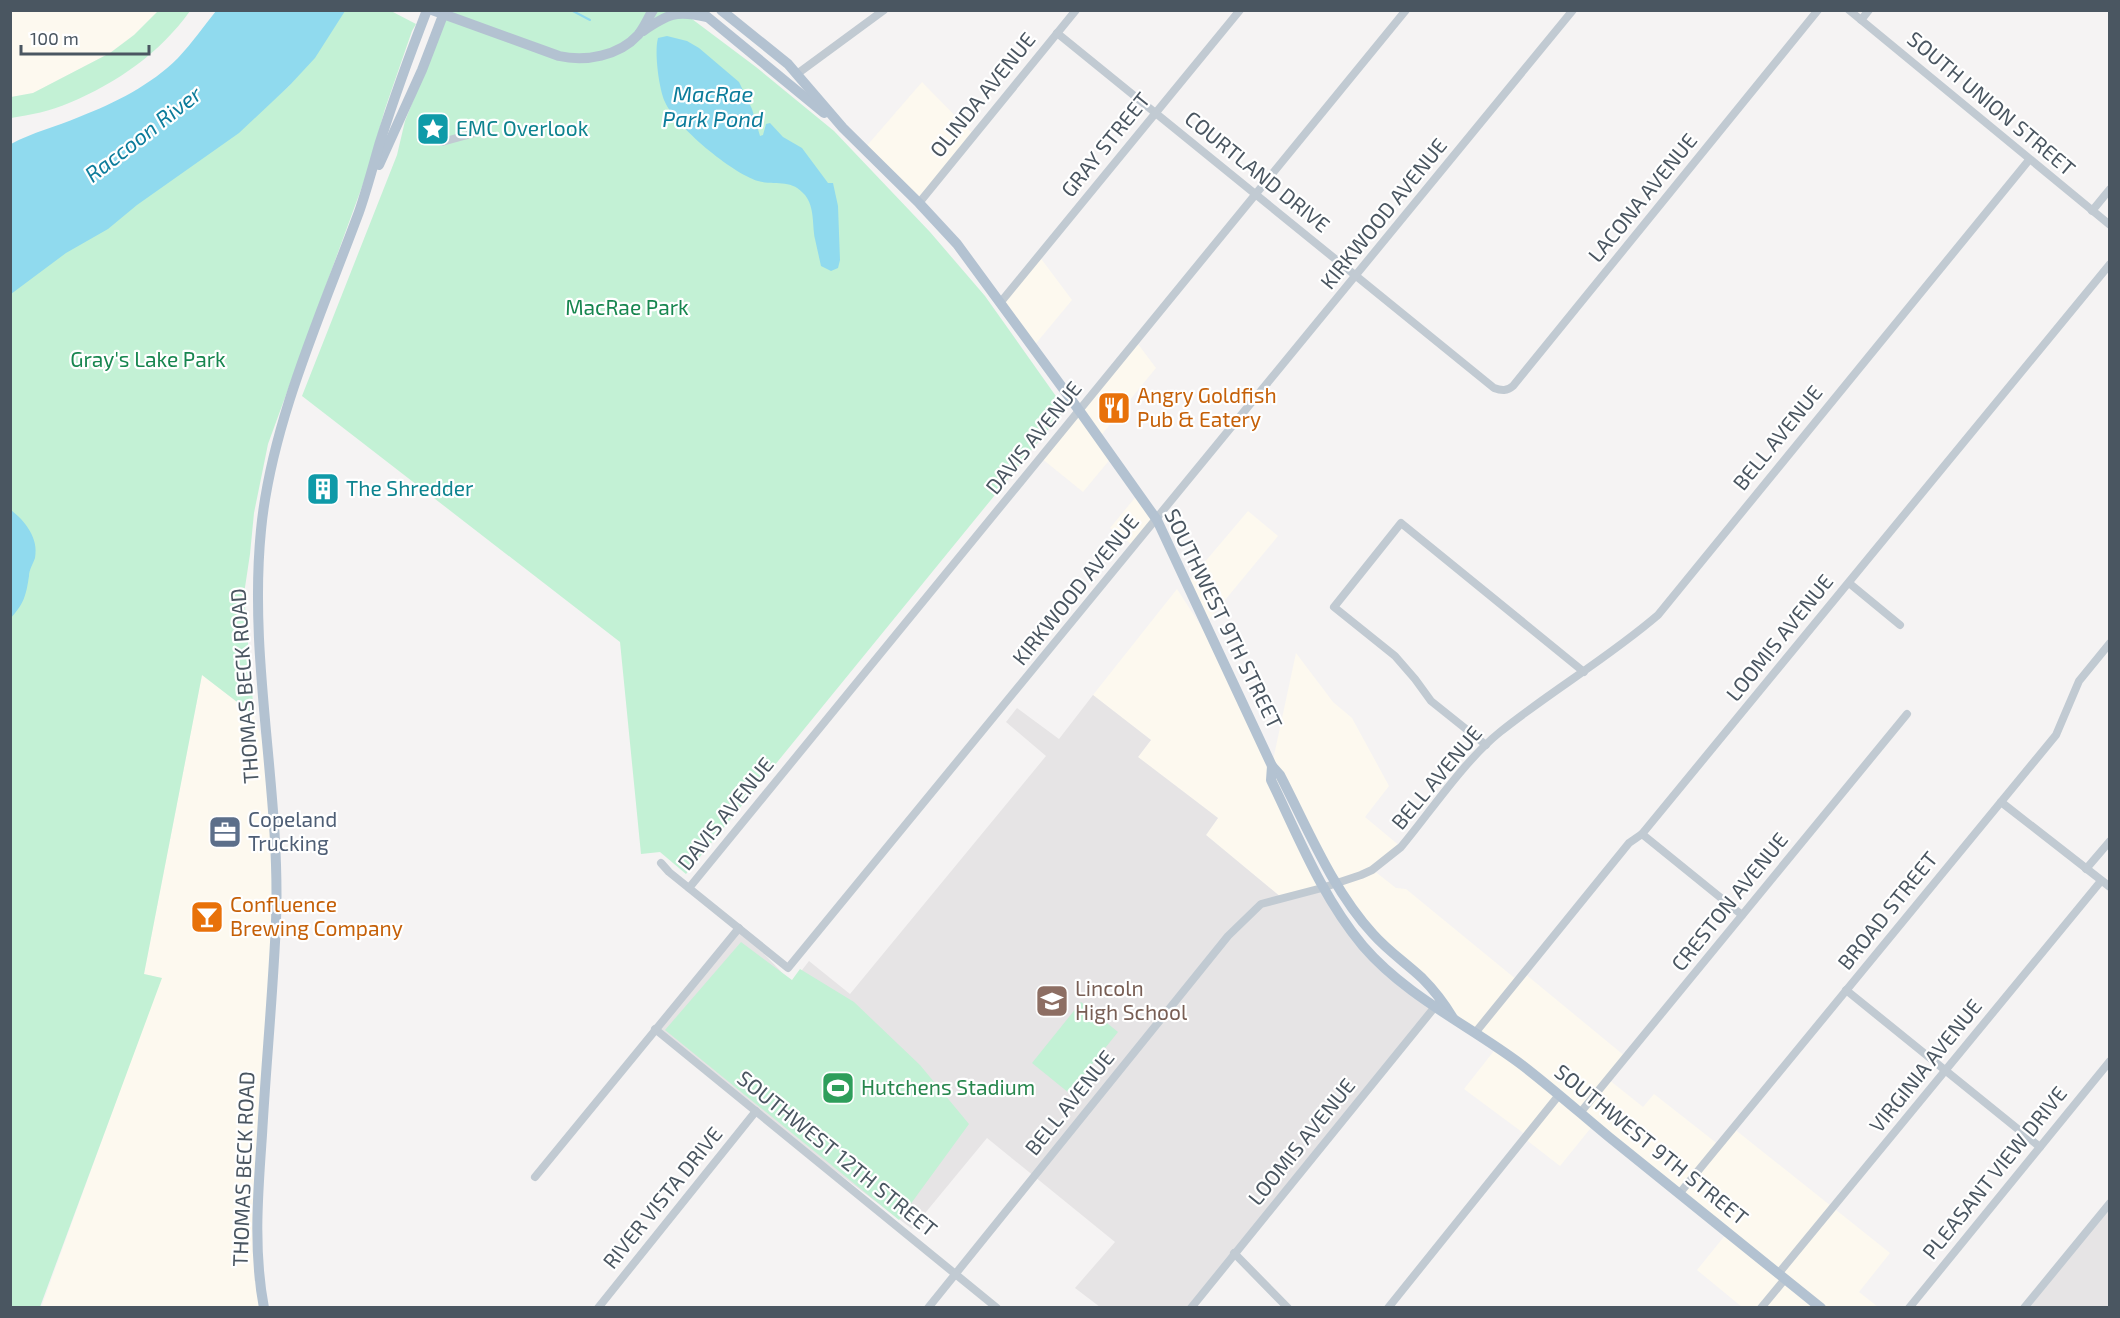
<svg xmlns="http://www.w3.org/2000/svg" width="2120" height="1318" viewBox="0 0 2120 1318" font-family="'Exo 2',sans-serif">
  <style>
    .commercial { fill: #fdf9ef }
    .education { fill: #e6e4e5 }
    .green { fill: #c3f1d5 }
    .water { fill: #90daee }
    .lines { fill: none; stroke-linecap: round; stroke-linejoin: round }
    .stream { stroke: #90daee; stroke-width: 2 }
    .minor { stroke: #c1cad2; stroke-width: 8 }
    .major { stroke: #b3c2d1; stroke-width: 10 }
    .labels { text-anchor: middle; stroke-width: 4.5; stroke-linejoin: round; paint-order: stroke }
    .street-label { font-size: 21px; fill: #4a5661; stroke: #fff }
    .culture-label { font-size: 21px; fill: #0d838f; stroke: #fff; text-anchor: start }
    .park-label { font-size: 21px; fill: #17864f; stroke: #fff }
    .food-label { font-size: 21px; fill: #c56008; stroke: #fff; text-anchor: start }
    .service-label { font-size: 21px; fill: #4e5e75; stroke: #fff; text-anchor: start }
    .education-label { font-size: 21px; fill: #785e54; stroke: #fff; text-anchor: start }
    .leisure-label { font-size: 21px; fill: #27864d; stroke: #fff; text-anchor: start }
    .water-label { font-size: 22px; font-style: italic; fill: #0c7c9b; stroke: #fff }
  </style>
  <rect width="100%" height="100%" fill="#f5f3f3"/>
  <g class="commercial">
    <polygon points="11,11 158,11 134,35 110,53 33,93 11,97"/>
    <polygon points="922,82 974,135 919,203 864,149"/>
    <polygon points="1039,256 1072,300 1033,347 1000,303"/>
    <polygon points="1135,340 1156,368 1099,438 1112,457 1083,492 1041,458"/>
    <polygon points="1138,494 1157,520 1135,547 1110,528"/>
    <polygon points="1248,511 1278,536 1206,623 1187,583"/>
    <polygon points="1177,589 1225,663 1272,765 1296,653 1333,702 1352,718 1389,786 1365,817 1401,847 1373,870 1396,888 1406,889 1517,980 1524,973 1626,1057 1608,1079 1643,1107 1654,1094 1719,1145 1733,1128 1890,1253 1859,1292 1878,1307 1742,1307 1697,1270 1727,1233 1594,1124 1560,1166 1524,1138 1526,1135 1464,1089 1497,1047 1453,1018 1354,910 1274,771 1303,849 1322,888 1282,898 1206,835 1218,818 1138,757 1151,740 1093,695"/>
    <polygon points="202,675 254,715 269,760 277,851 258,1189 264,1307 41,1308 161,978 144,974"/>
  </g>
  <g class="education">
    <polygon points="1093,695 1151,740 1138,757 1218,818 1206,835 1282,898 1322,888 1365,948 1434,1008 1189,1308 1100,1307 1075,1288 1115,1242 987,1138 912,1229 756,1111 655,1029 739,928 792,983 809,961 850,994 1046,756 1006,722 1017,708 1059,739"/>
    <polygon points="2109,1203 2109,1307 2024,1308"/>
  </g>
  <g class="green">
    <polygon points="680,10 756,67 834,131 930,232 985,296 1065,409 686,874 660,852 641,854 620,642 302,396 397,155 405,121 449,11"/>
    <path d="M 158,11 L 190,11 C 160,53 117,83 69,103 C 51,111 30,115 11,118 L 11,97 L 33,93 L 110,53 L 134,35 Z"/>
    <polygon points="340,11 393,11 393,12 416,24 412,31 385,109 367,173 268,444 254,513 250,554 244,594 254,715 202,675 144,974 162,978 40,1307 11,1308 11,291 273,100 289,86"/>
    <polygon points="741,942 792,980 800,969 854,1002 920,1065 969,1124 899,1220 665,1030"/>
    <polygon points="1081,1002 1118,1032 1069,1093 1032,1063"/>
  </g>
  <g class="water">
    <path d="M 216,11 L 345,11 L 315,58 L 289,86 L 239,133 L 137,205 L 108,229 L 66,253 L 11,294 L 11,144 C 33,132 56,127 79,117 C 115,103 151,85 178,58 C 192,43 204,26 216,11 Z"/>
    <path d="M 667,36 L 687,41 L 699,48 L 739,82 L 752,109 L 760,136 L 763,135 L 766,124 L 770,123 L 783,137 L 802,148 L 828,183 L 833,183 L 838,206 L 840,260 L 838,268 L 831,271 L 821,266 C 819,257 817,248 815,239 C 812,224 815,208 805,195 C 791,178 776,186 758,181 C 732,173 676,127 665,102 C 659,89 654,52 658,38 Z"/>
    <path d="M 11,510 C 25,521 39,538 35,558 C 33,564 29,570 29,576 C 26,596 24,603 11,618 Z"/>
  </g>
  <g class="lines">
    <polyline class="stream" points="571,10 590,20"/>
    <g class="minor">
      <polyline points="1849,10 2110,225"/>
      <polyline points="1861,20 1869,10"/>
      <path d="M 1057,33 L 1494,388 C 1502,391 1507,391 1513,386 L 1818,10"/>
      <polyline points="797,74 884,10"/>
      <polyline points="442,142 482,131"/>
      <polyline points="919,203 1076,10"/>
      <polyline points="2092,211 2110,189"/>
      <polyline points="1000,303 1240,10"/>
      <polyline points="1849,583 1900,625"/>
      <polyline points="1486,745 1431,701 1415,679 1395,656 1334,607 1401,523 1584,672"/>
      <polyline points="2001,802 2110,887"/>
      <polyline points="1642,834 1742,915"/>
      <polyline points="661,863 669,872 788,968 1573,10"/>
      <polyline points="2086,869 2110,841"/>
      <polyline points="689,888 1406,10"/>
      <polyline points="1846,990 2040,1147"/>
      <polyline points="655,1029 997,1308"/>
      <polyline points="1475,1033 1629,843 1642,834 2110,264"/>
      <polyline points="1580,1113 1907,714"/>
      <polyline points="535,1177 739,928"/>
      <polyline points="1679,1194 2056,735 2079,681 2110,643"/>
      <polyline points="1234,1253 1288,1308"/>
      <polyline points="1778,1274 2101,881"/>
      <polyline points="598,1308 756,1111"/>
      <path d="M 928,1308 L 1228,936 L 1261,904 L 1322,888 L 1361,875 L 1372,870 L 1401,847 C 1431,811 1464,761 1500,732 C 1551,691 1608,658 1658,615 L 2029,160"/>
      <polyline points="1191,1308 1438,1003"/>
      <polyline points="1388,1308 1559,1095"/>
      <polyline points="1761,1308 1785,1279"/>
      <polyline points="1909,1308 2110,1061"/>
      <polyline points="2024,1308 2110,1203"/>
    </g>
    <g class="major">
      <path d="M 432,10 L 559,56 C 585,62 619,56 638,35 C 644,28 648,18 653,10"/>
      <polyline points="699,10 824,113"/>
      <path d="M 721,10 L 788,64 L 843,128 L 919,203 L 957,244 L 1081,413 L 1157,520 L 1272,766 L 1280,775 C 1308,829 1332,889 1373,934 C 1388,951 1406,963 1422,978 C 1434,990 1444,1003 1453,1018"/>
      <path d="M 643,31 C 668,14 676,10 706,17"/>
      <polyline points="379,165 422,70 445,10"/>
      <path d="M 1272,766 L 1271,780 C 1299,838 1322,897 1363,946 C 1407,997 1469,1025 1522,1065 C 1552,1088 1580,1113 1609,1137 C 1680,1194 1750,1251 1821,1308"/>
      <path d="M 264,1308 C 253,1250 258,1192 262,1135 C 266,1064 273,993 276,922 C 281,791 248,661 261,530 C 271,424 322,312 359,212 C 367,189 373,166 380,142 C 394,98 410,54 427,10"/>
    </g>
  </g>
  <defs>
    <g id="sight-square" transform="scale(1.725)"><rect x="-9" y="-9" width="18" height="18" rx="4" fill="#0f9aa8" stroke="#fff"/><path d="M0-6L1.8-2.2L6-1.7L2.9 1.2L3.7 5.4L0 3.3L-3.7 5.4L-2.9 1.2L-6-1.7L-1.8-2.2Z" fill="#fff"/></g>
    <g id="restaurant-square" transform="scale(1.725)"><rect x="-9" y="-9" width="18" height="18" rx="4" fill="#e8710a" stroke="#fff"/><path d="M-5-6h1v4h1v-4h1v4h1v-4h1v5L-1.5 .5V6h-2V.5L-5-1ZM5-6V6H3V1.5H1.5Q1.5-4 5-6Z" fill="#fff"/></g>
    <g id="building-square" transform="scale(1.725)"><rect x="-9" y="-9" width="18" height="18" rx="4" fill="#0f9aa8" stroke="#fff"/><path d="M-4-6H4V6H1V3H-1V6H-4ZM-2.5-4.3h1.7v1.8h-1.7ZM.8-4.3h1.7v1.8H.8ZM-2.5-1h1.7V.8h-1.7ZM.8-1h1.7V.8H.8Z" fill="#fff"/></g>
    <g id="office-square" transform="scale(1.725)"><rect x="-9" y="-9" width="18" height="18" rx="4" fill="#5c6f8a" stroke="#fff"/><path d="M-6-3h4V-5.5h4V-3h4V5H-6ZM-1-4.5V-3h2v-1.5ZM-6 0V1H6V0Z" fill="#fff"/></g>
    <g id="bar-square" transform="scale(1.725)"><rect x="-9" y="-9" width="18" height="18" rx="4" fill="#e8710a" stroke="#fff"/><path d="M-6-5H6L.8 .8V4.5H3.5V6h-7V4.5H-.8V.8Z" fill="#fff"/></g>
    <g id="school-square" transform="scale(1.725)"><rect x="-9" y="-9" width="18" height="18" rx="4" fill="#8d6e63" stroke="#fff"/><path d="M0-5L7-2L0 1L-7-2ZM-4 1L0 2.5L4 1V4Q0 6-4 4Z" fill="#fff"/></g>
    <g id="stadium-square" transform="scale(1.725)"><rect x="-9" y="-9" width="18" height="18" rx="4" fill="#2e9e5b" stroke="#fff"/><path d="M0-5a6.5 5 0 1 0 0 10a6.5 5 0 1 0 0-10ZM-3.5-1.8h7v3.6h-7Z" fill="#fff"/></g>
  </defs>
  <g fill-rule="evenodd">
    <use href="#sight-square" x="433" y="129"/>
    <use href="#restaurant-square" x="1114" y="408"/>
    <use href="#building-square" x="323" y="489"/>
    <use href="#office-square" x="225" y="832"/>
    <use href="#bar-square" x="207" y="917"/>
    <use href="#school-square" x="1052" y="1001"/>
    <use href="#stadium-square" x="838" y="1088"/>
  </g>
  <g class="labels">
    <g class="street-label">
      <text transform="translate(983 95) rotate(-51)" y="7">OLINDA AVENUE</text>
      <text transform="translate(1991 104) rotate(40)" y="7">SOUTH UNION STREET</text>
      <text transform="translate(1106 145) rotate(-51)" y="7">GRAY STREET</text>
      <text transform="translate(1257 172) rotate(39)" y="7">COURTLAND DRIVE</text>
      <text transform="translate(1643 198) rotate(-51)" y="7">LACONA AVENUE</text>
      <text transform="translate(1384 214) rotate(-51)" y="7">KIRKWOOD AVENUE</text>
      <text transform="translate(1034 438) rotate(-51)" y="7">DAVIS AVENUE</text>
      <text transform="translate(1778 438) rotate(-51)" y="7">BELL AVENUE</text>
      <text transform="translate(1076 590) rotate(-51)" y="7">KIRKWOOD AVENUE</text>
      <text transform="translate(1223 619) rotate(64)" y="7">SOUTHWEST 9TH STREET</text>
      <text transform="translate(1780 638) rotate(-51)" y="7">LOOMIS AVENUE</text>
      <text transform="translate(245 686) rotate(-94)" y="7">THOMAS BECK ROAD</text>
      <text transform="translate(1437 778) rotate(-50)" y="7">BELL AVENUE</text>
      <text transform="translate(726 814) rotate(-51)" y="7">DAVIS AVENUE</text>
      <text transform="translate(1730 902) rotate(-51)" y="7">CRESTON AVENUE</text>
      <text transform="translate(1888 911) rotate(-51)" y="7">BROAD STREET</text>
      <text transform="translate(1926 1066) rotate(-51)" y="7">VIRGINIA AVENUE</text>
      <text transform="translate(1070 1103) rotate(-51)" y="7">BELL AVENUE</text>
      <text transform="translate(1302 1142) rotate(-51)" y="7">LOOMIS AVENUE</text>
      <text transform="translate(1651 1145) rotate(39)" y="7">SOUTHWEST 9TH STREET</text>
      <text transform="translate(837 1154) rotate(39)" y="7">SOUTHWEST 12TH STREET</text>
      <text transform="translate(244 1169) rotate(-88)" y="7">THOMAS BECK ROAD</text>
      <text transform="translate(1995 1173) rotate(-51)" y="7">PLEASANT VIEW DRIVE</text>
      <text transform="translate(663 1198) rotate(-51)" y="7">RIVER VISTA DRIVE</text>
    </g>
    <g class="culture-label">
      <text x="456" y="136">EMC Overlook</text>
      <text x="346" y="496">The Shredder</text>
    </g>
    <g class="park-label">
      <text x="627" y="315">MacRae Park</text>
      <text x="148" y="367">Gray's Lake Park</text>
    </g>
    <g class="food-label">
      <text x="1137" y="403">Angry Goldfish<tspan x="1137" dy="24">Pub &amp; Eatery</tspan></text>
      <text x="230" y="912">Confluence<tspan x="230" dy="24">Brewing Company</tspan></text>
    </g>
    <g class="service-label">
      <text x="248" y="827">Copeland<tspan x="248" dy="24">Trucking</tspan></text>
    </g>
    <g class="education-label">
      <text x="1075" y="996">Lincoln<tspan x="1075" dy="24">High School</tspan></text>
    </g>
    <g class="leisure-label">
      <text x="861" y="1095">Hutchens Stadium</text>
    </g>
    <g class="water-label">
      <text x="713" y="102">MacRae<tspan x="713" dy="25">Park Pond</tspan></text>
      <text transform="translate(143 134) rotate(-38)" y="8">Raccoon River</text>
    </g>
  </g>
  <rect width="2120" height="1318" fill="none" stroke="#4a5661" stroke-width="24"/>
  <path d="M21 45v9h128v-9" fill="none" stroke="#4a5661" stroke-width="3"/>
  <text x="30" y="45" font-size="18" fill="#4a5661" stroke="#ffffff" stroke-width="4.5" paint-order="stroke">100 m</text>
</svg>
